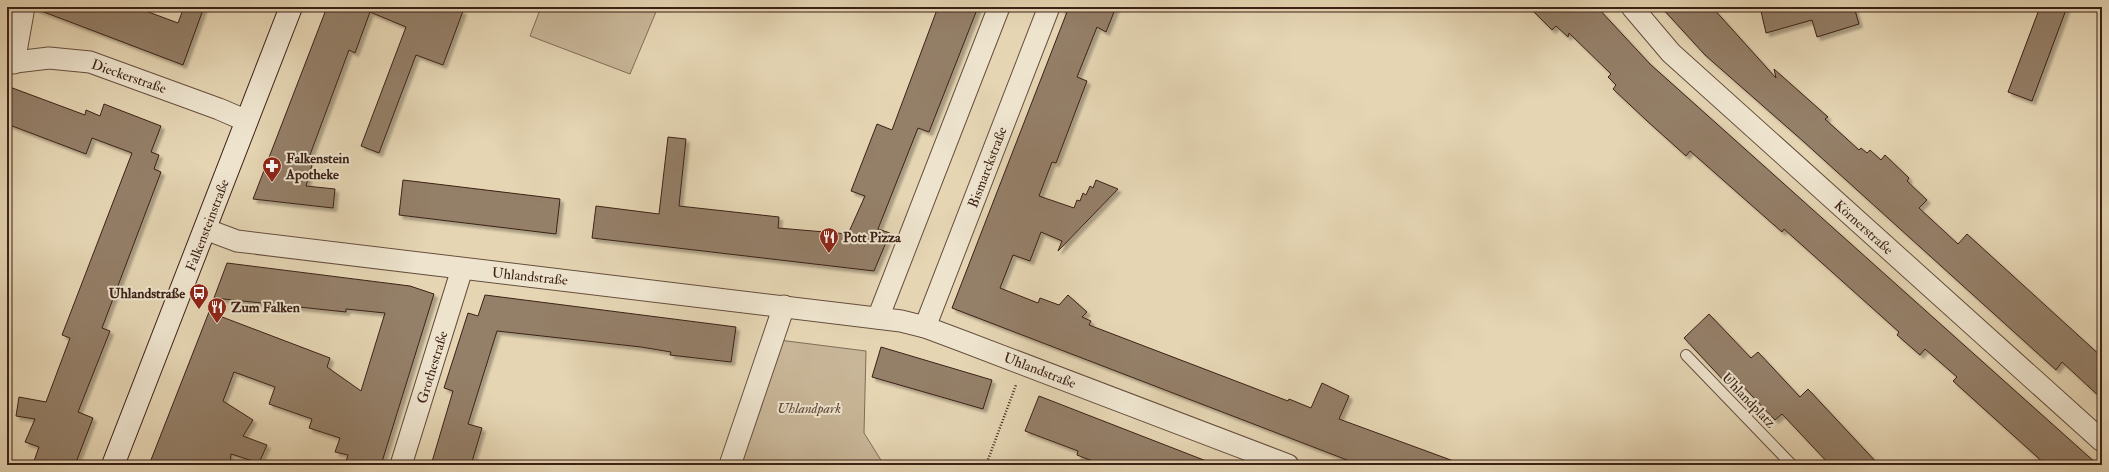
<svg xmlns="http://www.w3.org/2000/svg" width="2109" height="472" viewBox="0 0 2109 472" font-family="'IM FELL Double Pica',serif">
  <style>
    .green { fill: #c8b698; stroke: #826c58 }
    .building { fill: #947f68; stroke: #3c2117; filter: url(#shadow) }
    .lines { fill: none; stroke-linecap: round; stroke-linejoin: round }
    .lane-casing { stroke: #664e3e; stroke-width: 12 }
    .street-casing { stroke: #664e3e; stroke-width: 23 }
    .secondary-casing { stroke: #3c2117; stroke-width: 24 }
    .path { stroke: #3c2117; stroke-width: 2.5; stroke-dasharray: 1 2; stroke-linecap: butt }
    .lane { stroke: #eee4ce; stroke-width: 10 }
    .street { stroke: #eee4ce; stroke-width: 21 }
    .secondary { stroke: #eee4ce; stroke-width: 22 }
    .labels { text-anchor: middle; stroke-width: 4; stroke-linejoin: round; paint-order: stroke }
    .street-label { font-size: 14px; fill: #3c2117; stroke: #eee4ce }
    .poi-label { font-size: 14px; font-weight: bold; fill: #3c2117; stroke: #eee4ce; text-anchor: start }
    .park-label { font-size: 14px; font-style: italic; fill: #5f4637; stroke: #eee4ce }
  </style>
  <defs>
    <filter id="shadow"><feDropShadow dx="3.5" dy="3.5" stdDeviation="1" flood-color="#0004"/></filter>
  </defs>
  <rect width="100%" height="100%" fill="#e5d5b3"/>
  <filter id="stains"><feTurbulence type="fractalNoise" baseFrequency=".005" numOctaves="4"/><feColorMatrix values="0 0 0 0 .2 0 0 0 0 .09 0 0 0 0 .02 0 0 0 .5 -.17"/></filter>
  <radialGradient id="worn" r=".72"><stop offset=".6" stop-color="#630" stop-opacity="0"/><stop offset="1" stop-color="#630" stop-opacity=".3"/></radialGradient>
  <g class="green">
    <polygon points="541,7 658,7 630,74 530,36"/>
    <polygon points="771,339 866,351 864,433 884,465 735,465"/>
  </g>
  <g class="building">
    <polygon points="36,7 135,7 178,23 184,7 204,7 183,65 36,9"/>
    <polygon points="327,7 452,7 463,11 443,65 416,55 379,153 361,146 406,27 370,12 355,53 349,50 307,163 312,165 306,186 335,189 333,208 253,199"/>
    <polygon points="938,7 978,7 929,132 918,128 878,229 890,233 874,271 592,238 596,206 659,214 668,137 686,139 679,206 779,217 778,228 848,234 865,196 851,191 877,124 892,130"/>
    <polygon points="1061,7 1116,7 1106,32 1097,27 1077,77 1087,81 1056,163 1052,162 1039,196 1074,208 1077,200 1080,201 1083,193 1086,195 1090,186 1093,188 1096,180 1118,189 1058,251 1062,241 1041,232 1030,261 1013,255 1000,288 1038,303 1040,298 1059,305 1068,295 1087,312 1082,317 1091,321 1089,325 1288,401 1289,399 1311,408 1322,383 1349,396 1339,419 1459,463 1459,465 1360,465 952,308 1067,12 1060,9"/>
    <polygon points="1529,7 1597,7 1650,64 2098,465 2046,465 1953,381 1957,377 1925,349 1920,355 1897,335 1899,332 1784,229 1782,232 1690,151 1686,156 1646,120 1613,89 1616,85 1608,77 1611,74 1569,33 1568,37 1556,26 1552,30"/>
    <polygon points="1661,7 1712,7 1776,78 1774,69 1828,117 1825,119 1859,150 1861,148 1867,153 1870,150 1881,160 1885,155 1909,178 1907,181 1927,200 1919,208 1958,244 1967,234 2102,357 2102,399 2062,362 2056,370 1804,142 1705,55"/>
    <polygon points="1760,7 1854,7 1859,24 1817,37 1812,20 1766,33"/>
    <polygon points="2040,7 2067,7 2032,101 2008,92"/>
    <polygon points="7,86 85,115 86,110 100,116 104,104 161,126 151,152 159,155 154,169 161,172 102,328 110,331 78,412 93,418 75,465 45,465 34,461 39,447 25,442 35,419 16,416 19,397 46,402 70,338 62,335 132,153 92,138 86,154 7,124"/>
    <polygon points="403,180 560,199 556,234 399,215"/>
    <polygon points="227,263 410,286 434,294 381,465 345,465 348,455 335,452 340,438 309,428 312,419 269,404 275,387 234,372 223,401 253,420 243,436 267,445 259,463 231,454 230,465 149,465 209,312 330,358 327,367 361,391 385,313 346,309 346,312 214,298"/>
    <polygon points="485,295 736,327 731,362 670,355 671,352 641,347 497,331 468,424 482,428 471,465 431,465 453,391 444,388 468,313 478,316"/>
    <polygon points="1709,314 1751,358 1758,352 1800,397 1808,389 1879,465 1830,465 1782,414 1775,420 1733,376 1726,383 1684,338"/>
    <polygon points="881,347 992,380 983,409 872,377"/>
    <polygon points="1039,396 1214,464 1214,465 1103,465 1077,455 1078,451 1025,431"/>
  </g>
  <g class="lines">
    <g class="lane-casing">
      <polyline id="lane" points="1686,355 1792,465"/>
    </g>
    <g class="street-casing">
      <g id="street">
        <polyline points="1632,7 1671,53 2102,441"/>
        <polyline points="7,63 49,58 90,62 219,109 247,121"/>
        <polyline points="14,63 24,7"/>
        <polyline points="205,229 237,241 901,321 925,327 965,342 1288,465"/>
        <polyline points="878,318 999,7"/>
        <polyline points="925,327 1049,7"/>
        <polyline points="401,465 462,269"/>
        <polyline points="730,465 784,306"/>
      </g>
    </g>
    <g class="secondary-casing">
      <polyline id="secondary" points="113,465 291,7"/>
    </g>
    <polyline class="path" points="986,465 1016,385"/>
    <use href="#lane" class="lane"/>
    <use href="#street" class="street"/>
    <use href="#secondary" class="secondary"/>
  </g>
  <defs>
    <g id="pharmacy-pin" transform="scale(1)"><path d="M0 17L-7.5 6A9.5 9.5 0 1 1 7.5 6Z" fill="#8f2418" stroke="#eee4ce"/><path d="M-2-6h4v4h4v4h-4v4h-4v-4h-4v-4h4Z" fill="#fff"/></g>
    <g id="restaurant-pin" transform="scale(1)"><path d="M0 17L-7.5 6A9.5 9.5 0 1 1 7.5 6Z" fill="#8f2418" stroke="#eee4ce"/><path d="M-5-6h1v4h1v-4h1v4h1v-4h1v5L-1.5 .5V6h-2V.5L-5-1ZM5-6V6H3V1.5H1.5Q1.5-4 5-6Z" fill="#fff"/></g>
    <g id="bus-pin" transform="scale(1)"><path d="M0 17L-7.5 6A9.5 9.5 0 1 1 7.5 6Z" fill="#8f2418" stroke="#eee4ce"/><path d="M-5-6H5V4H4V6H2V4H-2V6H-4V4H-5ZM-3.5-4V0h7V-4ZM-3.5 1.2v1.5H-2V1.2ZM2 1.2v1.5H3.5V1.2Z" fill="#fff"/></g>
  </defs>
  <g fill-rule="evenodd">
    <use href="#pharmacy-pin" x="272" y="166"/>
    <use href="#restaurant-pin" x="829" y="237"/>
    <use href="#bus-pin" x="199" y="293"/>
    <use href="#restaurant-pin" x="217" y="307"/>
  </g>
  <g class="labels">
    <g class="street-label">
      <text transform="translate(129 76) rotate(19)" y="5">Dieckerstraße</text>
      <text transform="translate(987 167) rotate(-69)" y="5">Bismarckstraße</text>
      <text transform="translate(207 225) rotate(-69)" y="5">Falkensteinstraße</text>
      <text transform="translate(1864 227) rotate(42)" y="5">Körnerstraße</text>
      <text transform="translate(530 276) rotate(6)" y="5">Uhlandstraße</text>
      <text transform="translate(432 367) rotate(-73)" y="5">Grothestraße</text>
      <text transform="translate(1040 370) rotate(21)" y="5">Uhlandstraße</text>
      <text transform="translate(1749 400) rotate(46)" y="5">Uhlandplatz</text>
    </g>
    <g class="poi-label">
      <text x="286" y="163">Falkenstein<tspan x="286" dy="16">Apotheke</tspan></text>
      <text x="843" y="242">Pott Pizza</text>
      <text x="185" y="298" text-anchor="end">Uhlandstraße</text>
      <text x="231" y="312">Zum Falken</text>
    </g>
    <g class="park-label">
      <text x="809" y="413">Uhlandpark</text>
    </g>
  </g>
  <rect width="2109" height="472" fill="none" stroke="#e5d5b3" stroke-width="24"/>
  <rect x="8" y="8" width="2093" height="456" fill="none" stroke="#3c2117" stroke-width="2"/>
  <rect x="12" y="12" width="2085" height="448" fill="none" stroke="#3c2117"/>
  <rect width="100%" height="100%" filter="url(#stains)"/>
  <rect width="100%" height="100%" fill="url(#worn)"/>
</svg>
